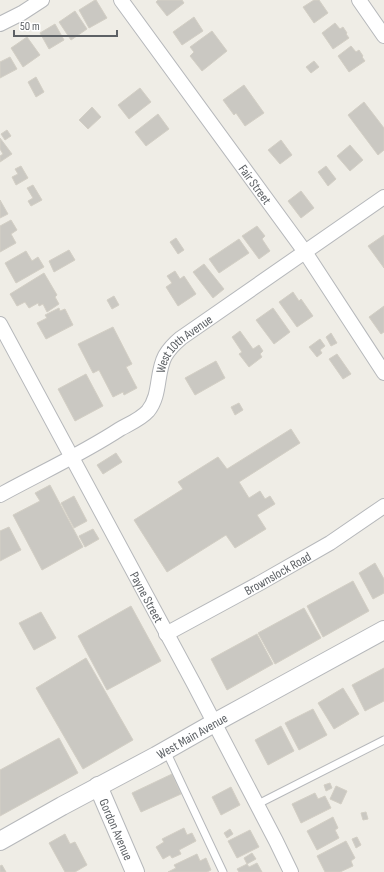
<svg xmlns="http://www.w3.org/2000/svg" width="384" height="872" viewBox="0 0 384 872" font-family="'Sofia Sans Condensed',sans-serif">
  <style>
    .building { fill: #cac8c2; stroke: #d3cfc5 }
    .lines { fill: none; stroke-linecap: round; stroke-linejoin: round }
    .service-casing { stroke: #b6b8bb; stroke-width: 9 }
    .minor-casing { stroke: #b6b8bb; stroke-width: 16 }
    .tertiary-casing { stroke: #b6b8bb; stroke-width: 20 }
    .service { stroke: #fff; stroke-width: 7 }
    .minor { stroke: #fff; stroke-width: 14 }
    .tertiary { stroke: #fff; stroke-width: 18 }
    .labels { text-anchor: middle; stroke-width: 3; stroke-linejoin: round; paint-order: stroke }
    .street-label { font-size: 13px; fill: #5d6165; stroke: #fff }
  </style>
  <rect width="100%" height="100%" fill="#efede6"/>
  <g class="building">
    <polygon points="95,0 96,0 107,18 89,28 79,10"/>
    <polygon points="158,0 182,0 184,3 167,16 156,2"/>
    <polygon points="314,0 319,0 328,13 314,23 303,7"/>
    <polygon points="75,11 87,29 71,40 59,22"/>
    <polygon points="194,17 203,31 182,45 173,32"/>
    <polygon points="335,23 340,29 343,27 347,33 346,34 349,38 333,49 322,33"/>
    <polygon points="55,24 64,40 49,49 40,33"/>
    <polygon points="212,31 227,51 202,71 190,56 194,52 190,47"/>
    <polygon points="27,37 40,55 23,67 11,48"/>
    <polygon points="351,46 356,52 359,50 363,56 362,57 365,61 349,72 338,56"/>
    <polygon points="10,57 17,69 0,78 0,62"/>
    <polygon points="314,61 319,67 311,73 306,67"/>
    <polygon points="36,77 44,92 36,97 28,82"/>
    <polygon points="244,85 264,113 245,126 236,113 234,115 223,100"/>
    <polygon points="140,88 151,102 129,119 118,105"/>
    <polygon points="364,102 384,128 384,150 378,155 348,115"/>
    <polygon points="92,107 101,117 88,129 79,120"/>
    <polygon points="158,114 169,129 146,146 135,132"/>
    <polygon points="7,130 11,136 5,140 1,134"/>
    <polygon points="0,138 12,154 0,162 0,156 3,154 0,149"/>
    <polygon points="281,140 292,155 280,164 268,150"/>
    <polygon points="350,145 363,160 350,171 337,156"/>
    <polygon points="21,166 28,178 16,185 12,177 18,174 15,169"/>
    <polygon points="326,166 336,179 328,186 318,172"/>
    <polygon points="33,185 42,200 31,206 28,201 33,198 27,188"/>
    <polygon points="301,191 314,208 301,218 288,201"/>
    <polygon points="0,200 8,214 0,218"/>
    <polygon points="11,220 17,230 11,234 16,243 0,252 0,226"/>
    <polygon points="257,226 265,236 262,239 270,251 259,259 242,236"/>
    <polygon points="384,235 384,268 368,246"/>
    <polygon points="176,238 184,250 178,254 170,242"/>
    <polygon points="239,239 249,253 219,273 209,259"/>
    <polygon points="69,250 75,260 54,272 49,261"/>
    <polygon points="26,251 32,261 38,257 44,267 16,283 5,263"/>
    <polygon points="204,264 224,289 213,298 193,272"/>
    <polygon points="175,271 180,279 184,276 196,294 178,306 166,287 172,283 167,276"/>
    <polygon points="44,273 57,295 55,297 59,304 47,312 43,304 39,306 38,303 29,308 25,302 17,306 10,294"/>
    <polygon points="293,292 299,301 301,299 313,316 297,327 279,302"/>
    <polygon points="114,296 119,305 112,309 107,300"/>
    <polygon points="384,306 384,332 381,334 369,317"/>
    <polygon points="59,308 60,311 65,309 73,325 46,339 37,323 47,318 45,315"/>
    <polygon points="273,308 290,332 274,344 256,320"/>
    <polygon points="113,327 132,364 126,367 137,388 124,395 123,392 113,397 99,370 93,373 78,344"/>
    <polygon points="240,331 253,349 259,345 263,351 260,354 262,357 249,367 239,354 242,352 232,337"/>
    <polygon points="331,333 337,343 331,346 326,337"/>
    <polygon points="320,339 325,346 320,350 322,353 317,357 309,347"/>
    <polygon points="337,354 351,374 343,379 329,359"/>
    <polygon points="216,361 225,378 195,395 185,378"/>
    <polygon points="86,374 103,406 75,421 58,389"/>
    <polygon points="239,403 243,410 235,415 231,407"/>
    <polygon points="291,429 300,443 239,482 249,498 260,491 265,499 270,496 275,504 257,515 266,529 235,548 226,535 167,572 134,520 183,489 178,482 218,457 227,469"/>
    <polygon points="116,453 122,462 103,474 97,465"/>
    <polygon points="50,485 83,547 42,570 13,515 40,501 35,493"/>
    <polygon points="74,496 87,521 74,528 61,503"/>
    <polygon points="9,527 21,550 0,561 0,531"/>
    <polygon points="93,529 99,539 85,547 79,536"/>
    <polygon points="375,563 384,579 384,593 373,599 359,573"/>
    <polygon points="353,581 369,611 323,637 307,606"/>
    <polygon points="131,606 161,661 107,690 78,636"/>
    <polygon points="304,608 321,638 275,664 258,633"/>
    <polygon points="41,612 56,638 34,650 19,623"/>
    <polygon points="257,634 273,664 227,690 211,659"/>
    <polygon points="86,658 133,740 83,769 36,688"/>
    <polygon points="384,668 384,701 365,711 352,685"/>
    <polygon points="343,688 359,714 334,729 318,703"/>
    <polygon points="313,709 327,735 299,750 285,723"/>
    <polygon points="281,726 294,751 268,765 255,740"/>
    <polygon points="59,738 78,773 0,816 0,770"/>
    <polygon points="172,774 181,794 141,812 132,793"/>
    <polygon points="330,783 332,788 326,791 324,785"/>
    <polygon points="336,786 347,791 341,804 330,799"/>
    <polygon points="231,787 240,805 221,815 212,797"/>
    <polygon points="315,793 318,799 325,796 331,808 301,823 292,804"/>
    <polygon points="366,812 368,819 363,820 361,813"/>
    <polygon points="333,817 338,828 335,830 339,838 317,850 307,831"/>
    <polygon points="184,828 187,835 192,833 196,841 179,850 181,854 172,858 170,855 163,859 156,847 164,842 162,839"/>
    <polygon points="230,829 233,834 227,838 224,833"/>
    <polygon points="250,830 259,847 237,858 228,841"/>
    <polygon points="65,834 70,844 75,842 87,865 75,872 65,872 49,843"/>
    <polygon points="357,837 361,845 356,848 352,839"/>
    <polygon points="346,841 355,858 351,861 353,866 340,872 325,872 317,856"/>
    <polygon points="252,853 256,859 247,864 244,858"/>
    <polygon points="197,854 200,861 206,858 211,870 207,872 168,872 176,868 174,865"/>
    <polygon points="257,863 262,872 239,872 237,869 247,864 249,867"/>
    <polygon points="2,865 6,872 0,872 0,866"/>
  </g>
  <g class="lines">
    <g class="service-casing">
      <g id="service">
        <polyline points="166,751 223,872"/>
        <polyline points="256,805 384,740"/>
      </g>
    </g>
    <g class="minor-casing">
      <g id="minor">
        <path id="s1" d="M 121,0 L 305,252 L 384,373"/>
        <polyline points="359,0 384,36"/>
        <polyline points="0,24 22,13 42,0"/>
        <path id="s2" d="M 0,324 L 194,684 L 276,841 L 291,872"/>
        <path id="s3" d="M 0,495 C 40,473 82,454 120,429 C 129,424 141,419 148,411 C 161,395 156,373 165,356 C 169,349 175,343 181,338 L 384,197"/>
        <path id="s4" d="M 166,634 L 260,583 L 330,543 L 384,506"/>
      </g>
    </g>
    <g class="tertiary-casing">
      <g id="tertiary">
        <path id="s5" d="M 98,786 L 135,872"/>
        <path id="s6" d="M 0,841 L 62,806 L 156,756 L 214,723 L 384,630"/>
      </g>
    </g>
    <use href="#service" class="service"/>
    <use href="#minor" class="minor"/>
    <use href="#tertiary" class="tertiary"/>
  </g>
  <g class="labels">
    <g class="street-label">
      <text dy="5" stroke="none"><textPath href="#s1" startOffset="228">Fair Street</textPath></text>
      <text dy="5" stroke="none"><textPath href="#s3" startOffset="250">West 10th Avenue</textPath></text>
      <text dy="5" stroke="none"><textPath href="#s4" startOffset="127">Brownslock Road</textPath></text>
      <text dy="5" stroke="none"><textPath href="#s2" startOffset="310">Payne Street</textPath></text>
      <text dy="5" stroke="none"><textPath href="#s6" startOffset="219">West Main Avenue</textPath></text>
      <text dy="5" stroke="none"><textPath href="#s5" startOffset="47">Gordon Avenue</textPath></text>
    </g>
  </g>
  <path d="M14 30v6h103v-6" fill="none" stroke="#5d6165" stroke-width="2"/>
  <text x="20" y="30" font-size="12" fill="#5d6165" stroke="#ffffff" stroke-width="3" paint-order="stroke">50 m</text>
</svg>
